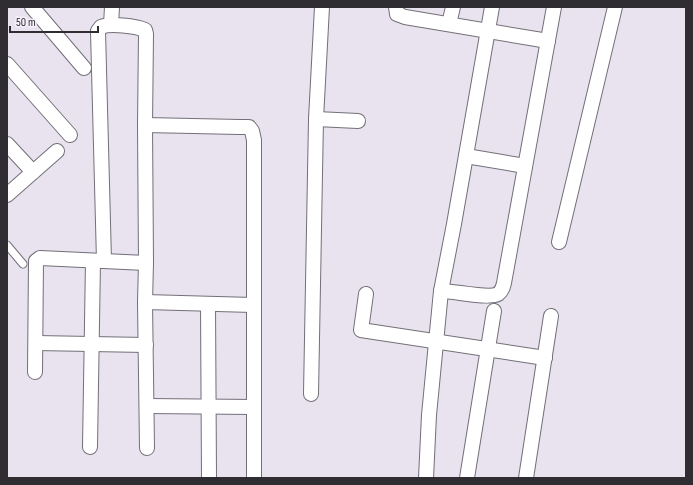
<svg xmlns="http://www.w3.org/2000/svg" width="693" height="485" viewBox="0 0 693 485" font-family="'Sofia Sans Condensed',sans-serif">
  <style>
    .lines { fill: none; stroke-linecap: round; stroke-linejoin: round }
    .service-casing { stroke: #736f78; stroke-width: 9 }
    .minor-casing { stroke: #736f78; stroke-width: 16 }
    .service { stroke: #fff; stroke-width: 7 }
    .minor { stroke: #fff; stroke-width: 14 }
  </style>
  <rect width="100%" height="100%" fill="#e8e3ee"/>
  <g class="lines">
    <g class="service-casing">
      <polyline id="service" points="7,245 23,264"/>
    </g>
    <g class="minor-casing">
      <g id="minor">
        <polyline points="32,7 84,68"/>
        <polyline points="396,7 397,14 405,17 548,41"/>
        <polyline points="449,24 453,7"/>
        <polyline points="111,25 112,7"/>
        <polyline points="7,64 70,135"/>
        <polyline points="316,119 358,121"/>
        <polyline points="145,125 240,127 249,127 252,131 254,140 254,478"/>
        <polyline points="7,144 33,172"/>
        <polyline points="466,156 525,166"/>
        <polyline points="7,195 57,151"/>
        <polyline points="559,242 615,7"/>
        <path d="M 104,261 L 98,31 L 101,27 C 110,23 136,26 145,30 L 146,34 L 145,125 L 146,263 L 145,302 L 147,448"/>
        <path d="M 441,291 C 454,291 489,299 498,294 C 502,291 503,288 504,283 L 554,7"/>
        <polyline points="366,294 361,330 545,358"/>
        <polyline points="145,302 253,305"/>
        <polyline points="208,304 209,478"/>
        <polyline points="36,343 146,345"/>
        <polyline points="35,372 36,261 40,258 146,263"/>
        <polyline points="311,394 316,119 322,7"/>
        <polyline points="147,406 254,407"/>
        <polyline points="90,447 93,261"/>
        <polyline points="426,478 429,415 441,291 454,224 492,7"/>
        <polyline points="467,478 494,311"/>
        <polyline points="526,478 551,316"/>
      </g>
    </g>
    <use href="#service" class="service"/>
    <use href="#minor" class="minor"/>
  </g>
  <rect width="693" height="485" fill="none" stroke="#2f2d31" stroke-width="16"/>
  <path d="M10 26v6h88v-6" fill="none" stroke="#2f2d31" stroke-width="2"/>
  <text x="16" y="26" font-size="12" fill="#2f2d31" stroke="#f5f0fb" stroke-width="3" paint-order="stroke">50 m</text>
</svg>
